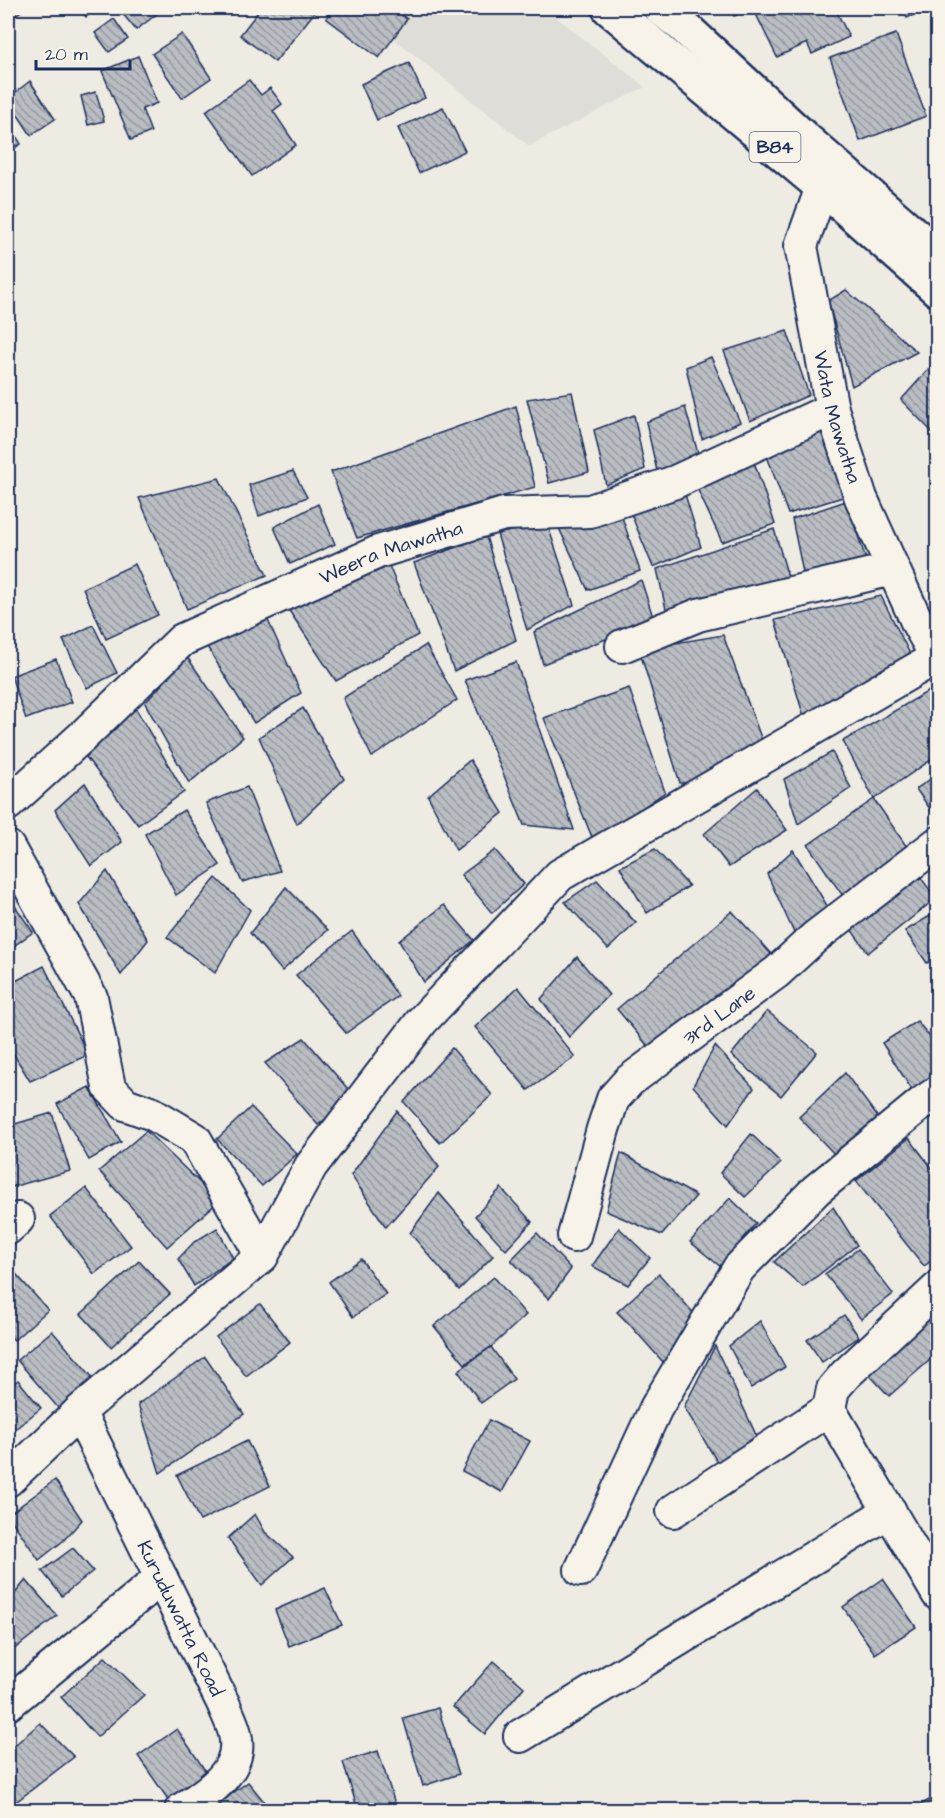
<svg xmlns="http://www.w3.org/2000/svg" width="945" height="1818" viewBox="0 0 945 1818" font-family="'Architects Daughter',sans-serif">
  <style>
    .built { fill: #deddd8 }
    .building { fill: url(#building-back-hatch); stroke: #1b2f5e; stroke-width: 1.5 }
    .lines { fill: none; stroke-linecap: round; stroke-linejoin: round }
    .minor-casing { stroke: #1b2f5e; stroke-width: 36 }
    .primary-casing { stroke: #1b2f5e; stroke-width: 38 }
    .minor { stroke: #f7f3e8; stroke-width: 32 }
    .primary { stroke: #f7f3e8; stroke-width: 33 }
    .labels { text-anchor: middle; stroke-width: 4.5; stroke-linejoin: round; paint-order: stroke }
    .shield { fill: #f7f3e8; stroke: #5d6a87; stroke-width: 1.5 }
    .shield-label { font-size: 18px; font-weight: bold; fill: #1b2f5e }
    .street-label { font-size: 20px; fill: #1b2f5e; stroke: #f7f3e8 }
  </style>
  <defs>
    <pattern id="building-back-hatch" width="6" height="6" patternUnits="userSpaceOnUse" patternTransform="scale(1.5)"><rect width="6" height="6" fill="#babdc2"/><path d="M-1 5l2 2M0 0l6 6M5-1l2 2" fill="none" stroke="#969aa1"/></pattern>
  </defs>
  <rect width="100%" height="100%" fill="#eeebe2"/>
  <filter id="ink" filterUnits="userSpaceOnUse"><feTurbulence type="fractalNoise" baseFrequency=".0167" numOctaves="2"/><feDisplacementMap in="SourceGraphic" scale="12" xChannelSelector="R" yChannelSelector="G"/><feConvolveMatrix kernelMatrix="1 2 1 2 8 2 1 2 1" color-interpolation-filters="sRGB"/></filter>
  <g filter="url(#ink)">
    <polygon class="built" points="398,8 545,8 645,87 529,146 393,38 407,20 396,11"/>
    <g class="building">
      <polygon points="8,8 25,8 9,20"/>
      <polygon points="79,8 98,8 86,17"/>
      <polygon points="118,8 152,8 157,14 136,30"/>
      <polygon points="261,8 318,8 275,62 240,35"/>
      <polygon points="334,8 398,8 396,11 407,19 379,58 326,18"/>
      <polygon points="730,8 752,8 734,16"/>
      <polygon points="753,8 835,8 849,37 812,54 807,43 777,57"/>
      <polygon points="902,8 928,8 907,18"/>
      <polygon points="114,19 128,39 109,52 95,33"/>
      <polygon points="182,34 211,78 182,98 152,54"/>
      <polygon points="896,34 926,116 860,141 830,58"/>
      <polygon points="138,56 157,103 142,109 151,132 131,140 102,71"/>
      <polygon points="409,63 425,98 377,120 361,84"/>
      <polygon points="249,80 261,95 270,88 282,104 273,111 296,145 252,176 206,111"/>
      <polygon points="30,81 55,119 31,135 8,100 8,98"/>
      <polygon points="96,92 104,121 88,125 81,96"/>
      <polygon points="443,107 465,151 419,173 398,128"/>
      <polygon points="8,123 21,144 8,152"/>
      <polygon points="846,290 917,352 852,386 828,301"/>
      <polygon points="787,331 809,395 750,421 724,351"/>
      <polygon points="711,357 740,422 702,439 686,367"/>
      <polygon points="937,360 938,425 932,432 901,400"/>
      <polygon points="572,392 589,472 549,483 527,399"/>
      <polygon points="516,406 535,487 357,538 331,472"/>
      <polygon points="685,407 699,457 657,471 646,422"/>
      <polygon points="634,415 645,469 606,485 594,430"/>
      <polygon points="817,422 846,496 788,514 763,445"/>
      <polygon points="752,456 775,524 722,542 696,486"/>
      <polygon points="293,471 307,497 259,516 249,485"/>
      <polygon points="219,478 267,575 187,609 139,498"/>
      <polygon points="684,491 701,547 653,567 631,514"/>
      <polygon points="846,501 870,571 806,587 792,519"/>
      <polygon points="318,504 335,544 290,564 274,527"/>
      <polygon points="621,514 640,571 588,590 558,526"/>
      <polygon points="547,523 574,605 527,630 497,534"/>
      <polygon points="774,529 791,587 668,618 657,569"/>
      <polygon points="486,536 516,640 454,671 414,563"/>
      <polygon points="135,564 158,615 106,639 83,588"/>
      <polygon points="389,566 418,635 336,681 288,609"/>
      <polygon points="641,580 654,620 543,664 534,632"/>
      <polygon points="881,596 912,658 807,727 775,620"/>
      <polygon points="265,614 301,693 254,723 206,645"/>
      <polygon points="93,625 117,673 87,688 63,640"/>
      <polygon points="723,635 763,743 713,767 695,783 680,783 639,649"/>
      <polygon points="426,645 457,700 372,757 343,698"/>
      <polygon points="187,657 243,737 189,783 145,703"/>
      <polygon points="56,659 72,702 26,719 11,676"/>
      <polygon points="516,662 574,830 524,825 465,680"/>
      <polygon points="629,688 665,792 594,842 544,718"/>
      <polygon points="932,689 938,699 938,755 874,799 843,741"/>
      <polygon points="135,707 184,792 138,825 86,757"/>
      <polygon points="303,708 344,779 297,824 259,737"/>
      <polygon points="832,752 851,788 798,824 784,779"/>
      <polygon points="470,760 503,813 456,850 428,796"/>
      <polygon points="8,771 14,779 8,784"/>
      <polygon points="938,774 938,819 937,819 916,789"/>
      <polygon points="85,783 122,842 91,866 55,810"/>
      <polygon points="247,787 280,871 242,882 206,803"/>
      <polygon points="757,788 787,830 729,867 704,834"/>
      <polygon points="874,799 911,853 845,899 808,845"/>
      <polygon points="184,810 220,865 176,895 145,834"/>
      <polygon points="655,849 689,886 647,913 620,867"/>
      <polygon points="495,850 524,884 492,913 461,875"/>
      <polygon points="793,850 831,912 795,935 767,874"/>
      <polygon points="915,870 936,898 868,953 843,918"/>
      <polygon points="107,871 148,940 121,975 79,904"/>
      <polygon points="216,878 250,910 215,973 167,937"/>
      <polygon points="597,880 636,923 608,949 565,902"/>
      <polygon points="286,887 328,930 282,971 250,933"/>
      <polygon points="8,896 33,932 8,950"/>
      <polygon points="444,905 474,940 424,982 399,941"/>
      <polygon points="732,911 781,965 656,1056 617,1009"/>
      <polygon points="938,911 938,957 927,963 905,931"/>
      <polygon points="352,931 398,996 346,1033 296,975"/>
      <polygon points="577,957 609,995 569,1037 541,999"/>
      <polygon points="44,966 88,1055 30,1081 8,1045 8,985"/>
      <polygon points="518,987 575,1057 528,1090 475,1027"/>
      <polygon points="767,1011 817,1052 781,1096 731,1055"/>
      <polygon points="917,1021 938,1047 938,1082 917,1098 882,1043"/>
      <polygon points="304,1038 354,1096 318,1125 265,1063"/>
      <polygon points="715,1046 754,1088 728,1125 693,1086"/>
      <polygon points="452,1048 492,1095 440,1143 404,1102"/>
      <polygon points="845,1073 885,1127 841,1161 799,1117"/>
      <polygon points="89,1087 121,1142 89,1160 57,1104"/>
      <polygon points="251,1107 297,1154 262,1186 217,1139"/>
      <polygon points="397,1111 439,1167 386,1227 351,1175"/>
      <polygon points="52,1113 70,1171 8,1188 8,1126"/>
      <polygon points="146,1131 219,1201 167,1247 99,1171"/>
      <polygon points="751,1134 781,1163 745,1197 720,1173"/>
      <polygon points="909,1138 938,1176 938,1256 924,1266 856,1181"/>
      <polygon points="621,1153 696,1196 662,1235 606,1211"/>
      <polygon points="86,1188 131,1246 94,1274 50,1216"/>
      <polygon points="501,1188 532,1222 506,1250 475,1216"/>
      <polygon points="439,1193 493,1256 459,1290 410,1233"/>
      <polygon points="730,1198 756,1223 721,1267 690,1242"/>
      <polygon points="833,1207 857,1245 803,1287 774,1262"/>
      <polygon points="217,1228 233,1258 194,1286 178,1259 194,1242"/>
      <polygon points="619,1228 650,1258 628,1285 592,1266"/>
      <polygon points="537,1233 571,1269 549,1299 511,1260"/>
      <polygon points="858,1249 893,1294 861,1319 825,1274"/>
      <polygon points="361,1259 386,1294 353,1317 329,1282"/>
      <polygon points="139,1261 170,1294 111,1347 81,1314"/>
      <polygon points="9,1266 48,1310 14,1340 8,1334"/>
      <polygon points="659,1274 698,1318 664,1363 631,1326 617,1312"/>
      <polygon points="494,1277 526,1315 491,1347 465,1364 434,1326"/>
      <polygon points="938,1301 938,1353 889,1396 864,1369"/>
      <polygon points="260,1304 290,1342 246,1376 216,1337"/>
      <polygon points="844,1315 859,1337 822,1362 807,1340"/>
      <polygon points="760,1321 785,1367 751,1388 729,1346"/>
      <polygon points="52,1331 95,1380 60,1410 17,1360"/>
      <polygon points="715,1346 757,1437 718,1463 684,1407"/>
      <polygon points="491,1347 514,1379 481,1403 458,1371"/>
      <polygon points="205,1357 244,1414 160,1473 138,1404"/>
      <polygon points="18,1380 41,1408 8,1435 8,1388"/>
      <polygon points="489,1420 530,1441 502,1492 462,1471"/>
      <polygon points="247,1441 270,1486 200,1521 177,1475"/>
      <polygon points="55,1480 82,1520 63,1541 39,1560 8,1515"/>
      <polygon points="255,1514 265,1532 293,1557 262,1585 228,1538"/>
      <polygon points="73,1548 93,1571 62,1596 42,1571"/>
      <polygon points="883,1579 916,1627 875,1654 843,1607"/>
      <polygon points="26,1580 57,1616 8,1654 8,1602"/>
      <polygon points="325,1588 342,1625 289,1646 275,1610"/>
      <polygon points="105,1657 144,1695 97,1737 61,1697"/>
      <polygon points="494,1661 524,1687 485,1734 453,1707"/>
      <polygon points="438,1708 459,1774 423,1786 403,1718"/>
      <polygon points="40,1723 74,1757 8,1808 8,1751"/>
      <polygon points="177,1729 213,1782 174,1808 138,1756"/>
      <polygon points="378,1751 397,1810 358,1810 343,1762"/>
      <polygon points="248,1782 271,1810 224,1810 219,1803"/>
      <polygon points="938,1795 938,1810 911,1810"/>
    </g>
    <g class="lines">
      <g class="minor-casing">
        <g id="minor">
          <path id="s1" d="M 841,173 L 822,187 L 801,246 L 832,409 L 861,498 L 918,624 L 938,659"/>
          <polyline points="622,646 698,615 893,569"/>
          <path id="s2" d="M 8,804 L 85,734 L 182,640 L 378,552 L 504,514 L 590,511 L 675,482 L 832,409"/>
          <polyline points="8,847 91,997 109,1087 125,1104 153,1114 195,1139 262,1256"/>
          <polyline points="8,1228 18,1219"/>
          <path id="s3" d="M 574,1236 L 603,1129 L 613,1099 L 629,1081 L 777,972 L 815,937 L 938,843"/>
          <polyline points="938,1288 845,1375 833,1389 829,1409 938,1594"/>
          <path id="s4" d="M 79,1412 L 223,1703 C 227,1713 233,1724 235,1734 C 244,1771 207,1793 181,1810"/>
          <polyline points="8,1480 79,1412 262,1256 311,1166 422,1021 560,875 937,657"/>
          <polyline points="673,1511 829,1409"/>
          <polyline points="581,1570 656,1408 739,1268 816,1190 922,1103 938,1092"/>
          <polyline points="8,1704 161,1578"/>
          <polyline points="520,1736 890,1511"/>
        </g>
      </g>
      <g class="primary-casing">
        <g id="primary">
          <polyline points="609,8 822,187 938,290"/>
          <polyline points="660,8 683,26 804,138 938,255"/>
        </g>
      </g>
      <use href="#minor" class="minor"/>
      <use href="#primary" class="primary"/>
    </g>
  </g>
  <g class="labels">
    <rect class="shield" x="749.5" y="132" width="51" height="30" rx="4.5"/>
    <g class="shield-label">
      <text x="775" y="153">B84</text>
    </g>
    <g class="street-label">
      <text dy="7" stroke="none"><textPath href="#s1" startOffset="261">Wata Mawatha</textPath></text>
      <text dy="7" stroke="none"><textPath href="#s2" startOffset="466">Weera Mawatha</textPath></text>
      <text dy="7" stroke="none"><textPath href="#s3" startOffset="278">3rd Lane</textPath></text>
      <text dy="7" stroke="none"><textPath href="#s4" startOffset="230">Kuruduwatta Road</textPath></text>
    </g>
  </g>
  <rect width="945" height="1818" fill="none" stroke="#f7f3e8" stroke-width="30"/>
  <rect x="15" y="15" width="915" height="1788" fill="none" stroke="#1b2f5e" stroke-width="2" filter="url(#ink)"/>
  <path d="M36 60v9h94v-9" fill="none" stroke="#1b2f5e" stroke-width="3"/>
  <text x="45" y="60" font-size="18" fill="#1b2f5e" stroke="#f7f3e8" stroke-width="4.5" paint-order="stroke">20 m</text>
</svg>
